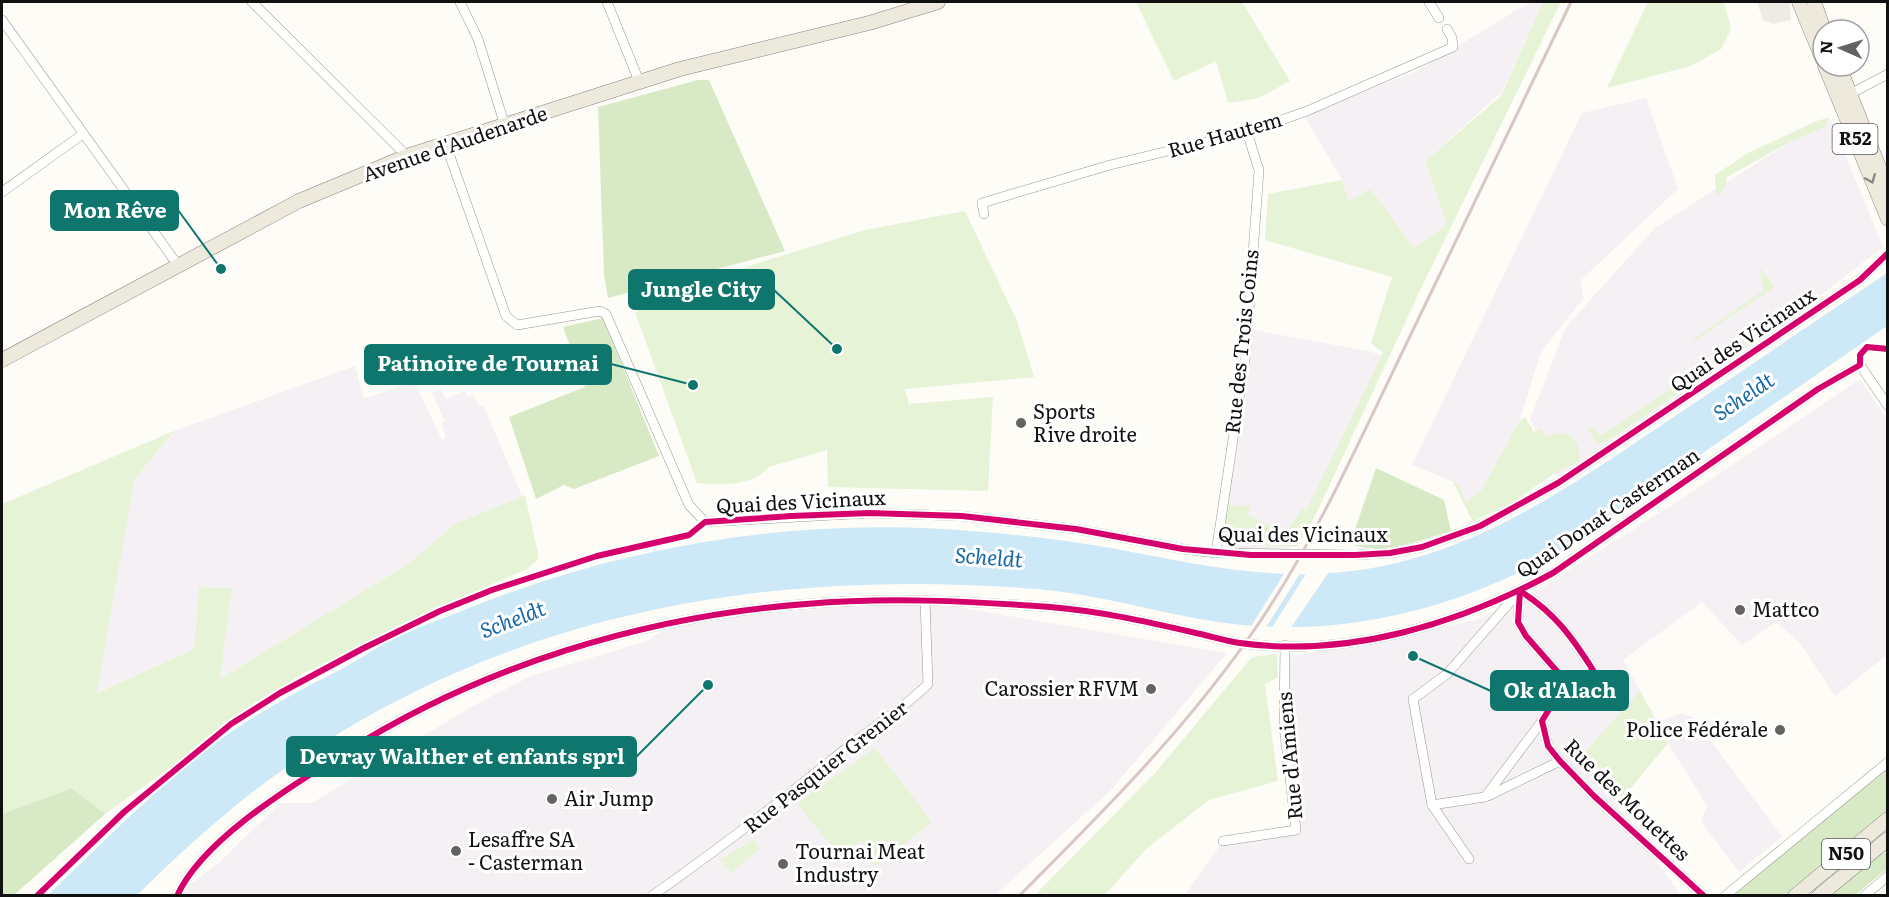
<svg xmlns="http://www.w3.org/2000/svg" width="1889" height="897" viewBox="0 0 1889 897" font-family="Literata,serif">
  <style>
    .industrial { fill: #f5f0f3 }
    .green { fill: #e7f3d7 }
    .forest { fill: #d8eac5 }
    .plaza { fill: #edebe2 }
    .water { fill: #cde8f7 }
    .pier { fill: #fdfcf7 }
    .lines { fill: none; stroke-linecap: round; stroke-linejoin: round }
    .minor-casing { stroke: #979795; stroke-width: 10 }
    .primary-casing { stroke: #858482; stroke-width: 15 }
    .minor { stroke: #fffffe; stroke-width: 9 }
    .primary { stroke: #ede9dc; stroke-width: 14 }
    .rail { stroke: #d9c6c7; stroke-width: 3 }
    .cycleway-casing { stroke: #fff; stroke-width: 10 }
    .cycleway { stroke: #d6006c; stroke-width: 6 }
    .oneway { stroke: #8a8881 }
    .poi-dot { fill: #646362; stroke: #fff; stroke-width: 2 }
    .labels { text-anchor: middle; stroke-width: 6; stroke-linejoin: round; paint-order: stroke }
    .shield { fill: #fff; stroke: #585858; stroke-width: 1.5 }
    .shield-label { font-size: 18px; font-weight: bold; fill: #111 }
    .street-label { font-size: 20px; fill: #111; stroke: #fff }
    .poi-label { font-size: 20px; fill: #111; stroke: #fff; text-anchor: start }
    .water-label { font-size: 21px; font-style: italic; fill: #1768a6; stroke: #fff }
    .leader { fill: none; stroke: #0f766e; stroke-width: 2 }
    .callout-dot { fill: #0f766e; stroke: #fff; stroke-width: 2 }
    .callout { fill: #0f766e; stroke: #0f766e; stroke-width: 2 }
    .callout-label { font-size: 21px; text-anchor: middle; font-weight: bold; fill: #fff }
  </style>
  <rect width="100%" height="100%" fill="#fdfcf7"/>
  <g class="industrial">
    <polygon points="1530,2 1543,2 1502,92 1425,161 1447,224 1414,248 1371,189 1349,202 1342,180 1304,115 1415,72"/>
    <polygon points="1646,98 1678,189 1581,280 1583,299 1541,352 1519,422 1481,492 1466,502 1459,484 1412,465 1582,113"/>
    <polygon points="1831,120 1883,247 1786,322 1558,476 1530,419 1566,327 1655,228 1790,142"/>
    <polygon points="1254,330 1372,352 1384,357 1289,550 1232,548 1225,544 1223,538"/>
    <polygon points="355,366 364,399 414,381 442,440 446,438 441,423 445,421 432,393 441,389 446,399 465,391 468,397 473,395 479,407 483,405 522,496 455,524 408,564 220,679 232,588 199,587 194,649 96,693 134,480 174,431"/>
    <polygon points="1860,379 1887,419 1887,655 1835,696 1800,643 1776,622 1742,645 1702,602 1623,660 1658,723 1681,713 1693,717 1782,837 1739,872 1701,822 1707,806 1668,743 1616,805 1681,895 1184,896 1221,844 1296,830 1286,754 1284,658 1476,620 1546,585 1692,492"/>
    <polygon points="915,600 1227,653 1111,790 995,895 176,896 221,861 280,803 312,803 473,706 531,676 647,641 675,622"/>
  </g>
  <g class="green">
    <polygon points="1136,2 1242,2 1290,81 1259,98 1228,103 1216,61 1174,81"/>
    <polygon points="1543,2 1561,2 1423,284 1318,510 1297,547 1229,543 1223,535 1228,505 1250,506 1248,515 1286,533 1302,509 1306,511 1383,353 1371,343 1392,277 1265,240 1268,194 1342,180 1349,201 1371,189 1414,248 1447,224 1425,161 1501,96"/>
    <polygon points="1648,2 1724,2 1731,29 1721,49 1691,66 1607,88"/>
    <polygon points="1830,118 1825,127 1790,142 1727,177 1725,187 1716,197 1715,175 1748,153 1819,120"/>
    <path d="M 965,211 L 1017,321 L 1034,377 L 905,389 L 909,404 L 993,397 L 988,491 L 828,487 L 827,450 L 769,467 C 752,487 720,485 697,483 L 635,312 L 755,264 L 865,230 Z"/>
    <polygon points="1760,268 1775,287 1694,341 1693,339 1763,291"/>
    <polygon points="1784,312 1785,320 1609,440 1603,443 1596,442 1588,428 1589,426 1602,435"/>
    <path d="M 1525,417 L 1534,432 L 1540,428 L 1547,436 C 1552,435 1557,433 1562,433 C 1573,432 1581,449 1580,458 L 1575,464 L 1558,471 L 1516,500 L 1473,522 L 1453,482 L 1459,485 L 1466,502 L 1481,491 L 1519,422 Z"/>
    <polygon points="174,431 134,480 97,693 194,649 199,587 232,588 220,679 408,564 455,524 525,495 539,558 527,569 442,606 300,675 105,814 72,788 2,814 2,504"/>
    <polygon points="1277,654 1278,677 1265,684 1278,781 1209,800 1146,849 1105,895 1035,895 1155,773 1252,657"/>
    <polygon points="1640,691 1668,743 1619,802 1576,762"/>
    <polygon points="875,748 932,822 876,866 861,840 839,855 797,804"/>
    <polygon points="754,839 760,849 731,873 720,860"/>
  </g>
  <g class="forest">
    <polygon points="698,80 709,80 785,251 608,298 604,275 598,107"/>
    <polygon points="603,318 659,456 574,489 564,485 536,499 509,417 585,387 563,327"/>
    <path d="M 1376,468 L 1444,500 L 1451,531 C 1417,541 1385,556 1350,544 Z"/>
    <polygon points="1887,768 1887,813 1788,895 1732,896"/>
    <polygon points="72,788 105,814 14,895 2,895 2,814"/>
    <polygon points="1887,852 1887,869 1855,895 1827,896 1877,854"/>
  </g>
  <polygon class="plaza" points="1757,2 1790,2 1791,20 1773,24 1763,20"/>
  <path class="water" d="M 1887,273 L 1887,326 L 1565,548 C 1460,609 1340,640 1218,622 C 1158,613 1098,594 1037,589 C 760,567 498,614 270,779 C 222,814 179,854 137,895 L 47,896 C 101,844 154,790 213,745 C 252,716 293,693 336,672 C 354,663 371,651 389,641 C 413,629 439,620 464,610 C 629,543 807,515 984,532 C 1028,536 1072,541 1116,549 C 1213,567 1289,586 1388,565 C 1490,543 1573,484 1659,427 C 1735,376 1811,324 1887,273 Z"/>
  <g class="pier">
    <polygon points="1285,572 1301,572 1265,629 1250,628"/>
    <polygon points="1307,572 1329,572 1290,629 1271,629"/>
  </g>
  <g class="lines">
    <g class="minor-casing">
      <g id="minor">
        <polyline points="252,2 407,156"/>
        <polyline points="460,2 478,39 505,126"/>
        <polyline points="607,2 639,81"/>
        <polyline points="1429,2 1439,18"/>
        <polyline points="2,20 177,264"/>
        <polyline points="1850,94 1888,74"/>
        <polyline points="446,145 506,316 517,325 600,311 606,314 689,505 705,522 870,513 962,516 1076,529 1183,549 1216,553 1355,555 1390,553 1422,547 1480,526 1558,483 1860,280 1888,253"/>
        <polyline points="2,192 83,134"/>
        <polyline points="984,214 982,203 1110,165 1247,132 1307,111 1453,47 1452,38 1447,29"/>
        <polyline points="1216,553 1246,352 1259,170 1247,132"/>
        <path d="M 1520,591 C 1554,612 1572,637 1593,670 L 1557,696 L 1542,721 L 1548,746 L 1560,761 L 1594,796 L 1704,896"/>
        <polyline points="1520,591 1518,622 1526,636 1570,686"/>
        <polyline points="1488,796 1560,761"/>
        <polyline points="1432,805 1485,797 1542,721"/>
        <polyline points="1223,841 1296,830 1284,726 1285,645"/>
        <polyline points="1469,859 1432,805 1413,699 1447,674 1518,593"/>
        <path d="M 177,896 C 203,839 292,786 344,753 C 481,666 645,616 806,604 C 887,597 969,601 1050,607 C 1100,611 1148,622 1196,633 C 1211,636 1225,641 1240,643 C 1348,658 1459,624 1553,573 L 1818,389 L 1860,365 L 1888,406"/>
        <path d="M 652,896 C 720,848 785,798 849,746 C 876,725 904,708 928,684 L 925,600"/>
        <polyline points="1725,896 1888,762"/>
        <polyline points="1864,896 1888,876"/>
      </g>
    </g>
    <g class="primary-casing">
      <g id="primary">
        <polyline points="1799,2 1823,60"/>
        <polyline points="1814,2 1824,30"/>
        <polyline points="1825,66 1888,219"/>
        <polyline points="1839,66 1886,185 1888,195"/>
        <polyline points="2,360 299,201 407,156 680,69 869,23 938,2"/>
        <polyline points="1795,896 1888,819"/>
        <polyline points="1819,896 1888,839"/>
      </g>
    </g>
    <use href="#minor" class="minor"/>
    <use href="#primary" class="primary"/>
    <path class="rail" d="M 1019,896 C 1106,809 1192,723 1261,620 C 1316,538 1357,446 1400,357 C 1457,238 1514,120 1571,2"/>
    <g class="cycleway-casing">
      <g id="cycleway">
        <path d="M 1520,591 C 1554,612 1572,637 1593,670 L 1557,696 L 1542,721 L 1548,746 L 1560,761 L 1594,796 L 1704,896"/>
        <polyline points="1520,591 1518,622 1526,636 1570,686"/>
        <polyline points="37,896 124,812 231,724 280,693 362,649 440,611 492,590 597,556 689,535 705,522 791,516 870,513 962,516 1076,529 1183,549 1251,555 1355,555 1390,553 1422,547 1480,526 1558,483 1860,280 1888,253"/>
        <path d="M 177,896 C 203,839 292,786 344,753 C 481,666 645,616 806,604 C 887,597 969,601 1050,607 C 1100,611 1148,622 1196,633 C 1211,636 1225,641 1240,643 C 1348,658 1459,624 1553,573 L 1818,389 L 1860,365 L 1860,355 L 1867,347 L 1888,349"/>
      </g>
    </g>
    <use href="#cycleway" class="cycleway"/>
  </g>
  <defs><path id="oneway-chevron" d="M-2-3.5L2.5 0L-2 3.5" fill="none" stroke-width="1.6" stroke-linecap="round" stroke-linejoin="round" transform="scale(1.5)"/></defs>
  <use class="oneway" href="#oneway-chevron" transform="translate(1871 179) rotate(68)"/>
  <g class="poi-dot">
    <circle cx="1021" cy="423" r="6"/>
    <circle cx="1740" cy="610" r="6"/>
    <circle cx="1151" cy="689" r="6"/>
    <circle cx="1780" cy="730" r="6"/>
    <circle cx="552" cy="799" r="6"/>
    <circle cx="456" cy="851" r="6"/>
    <circle cx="783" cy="864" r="6"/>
  </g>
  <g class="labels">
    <g class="shield">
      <rect x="1832.5" y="124" width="45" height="30" rx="4.5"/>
      <rect x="1822" y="839" width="48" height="30" rx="4.5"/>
    </g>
    <g class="shield-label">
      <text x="1855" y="145">R52</text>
      <text x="1846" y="860">N50</text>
    </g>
    <g class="street-label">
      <text transform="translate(1225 135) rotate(-16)" y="7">Rue Hautem</text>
      <text transform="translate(455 144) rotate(-19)" y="7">Avenue d'Audenarde</text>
      <text transform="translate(1743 340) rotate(-34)" y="7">Quai des Vicinaux</text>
      <text transform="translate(1242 342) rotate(-84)" y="7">Rue des Trois Coins</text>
      <text transform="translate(801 502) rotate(-3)" y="7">Quai des Vicinaux</text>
      <text transform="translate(1608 513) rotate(-34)" y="7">Quai Donat Casterman</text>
      <text x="1303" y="542">Quai des Vicinaux</text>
      <text transform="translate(1290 756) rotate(-95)" y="7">Rue d'Amiens</text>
      <text transform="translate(826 767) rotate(-38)" y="7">Rue Pasquier Grenier</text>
      <text transform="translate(1627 800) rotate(44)" y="7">Rue des Mouettes</text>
    </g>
    <g class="poi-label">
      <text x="1033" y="419">Sports<tspan x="1033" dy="23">Rive droite</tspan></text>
      <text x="1752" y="617">Mattco</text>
      <text x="1139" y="696" text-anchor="end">Carossier RFVM</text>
      <text x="1768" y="737" text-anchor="end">Police Fédérale</text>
      <text x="564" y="806">Air Jump</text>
      <text x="468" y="847">Lesaffre SA<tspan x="468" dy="23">- Casterman</tspan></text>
      <text x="795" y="859">Tournai Meat<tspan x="795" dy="23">Industry</tspan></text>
    </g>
    <g class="water-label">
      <text transform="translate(1744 397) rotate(-34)" y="7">Scheldt</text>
      <text transform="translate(989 558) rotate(4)" y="7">Scheldt</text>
      <text transform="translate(513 620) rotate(-21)" y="7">Scheldt</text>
    </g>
  </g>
  <path class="leader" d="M221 269L178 210M837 349L774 290M693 385L611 364M1413 656L1491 691M708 685L636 757"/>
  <g class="callout-dot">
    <circle cx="221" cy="269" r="6"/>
    <circle cx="837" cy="349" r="6"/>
    <circle cx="693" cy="385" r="6"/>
    <circle cx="1413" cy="656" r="6"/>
    <circle cx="708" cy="685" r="6"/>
  </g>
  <g class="callout">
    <rect x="51" y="191" width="127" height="39" rx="6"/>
    <rect x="629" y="270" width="145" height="39" rx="6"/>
    <rect x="365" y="345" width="246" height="39" rx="6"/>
    <rect x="1491" y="671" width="137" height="39" rx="6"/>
    <rect x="287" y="737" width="349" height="39" rx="6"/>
  </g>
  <g class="callout-label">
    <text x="115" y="218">Mon Rêve</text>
    <text x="701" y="297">Jungle City</text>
    <text x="488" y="371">Patinoire de Tournai</text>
    <text x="1560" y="698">Ok d'Alach</text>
    <text x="462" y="764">Devray Walther et enfants sprl</text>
  </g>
  <rect width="1889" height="897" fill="none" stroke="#111111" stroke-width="6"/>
  <g transform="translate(1841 48) rotate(273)"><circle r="28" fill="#ffffff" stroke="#a0a0a0" stroke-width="1.5"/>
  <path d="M0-4.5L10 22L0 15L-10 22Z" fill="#646362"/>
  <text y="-9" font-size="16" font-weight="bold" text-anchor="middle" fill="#111111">N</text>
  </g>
</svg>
